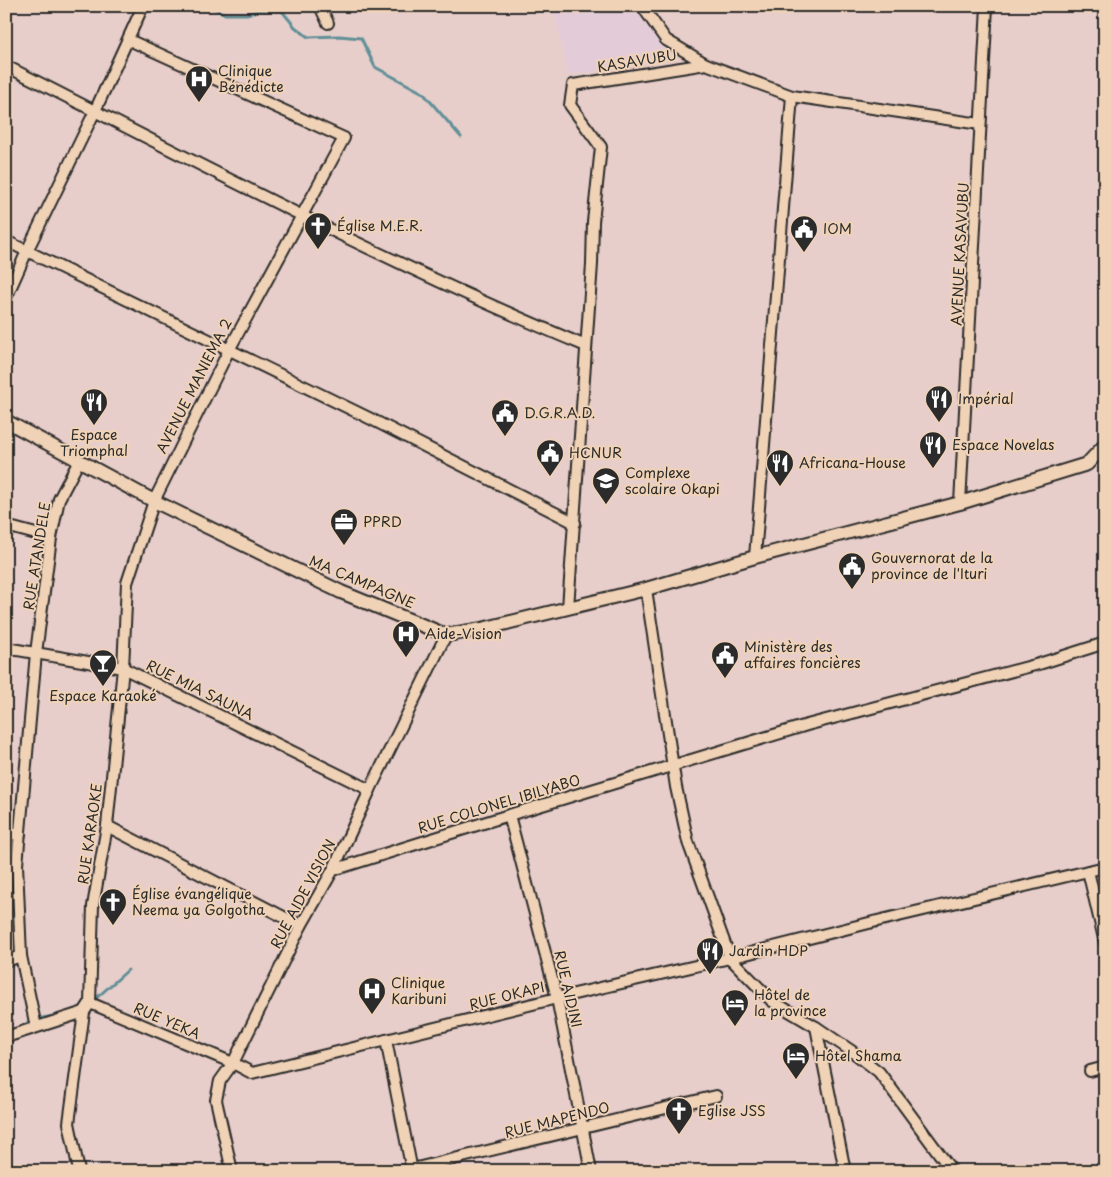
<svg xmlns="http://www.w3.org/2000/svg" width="1111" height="1177" viewBox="0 0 1111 1177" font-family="'Playpen Sans',sans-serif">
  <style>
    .built { fill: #e3ccd8 }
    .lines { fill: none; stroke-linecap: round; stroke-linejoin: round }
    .stream { stroke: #608f97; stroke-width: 3 }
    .minor-casing { stroke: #2b2b2b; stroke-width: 14 }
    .tertiary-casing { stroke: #2b2b2b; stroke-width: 16 }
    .minor { stroke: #f0d2b6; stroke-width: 10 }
    .tertiary { stroke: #f0d2b6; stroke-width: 12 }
    .labels { text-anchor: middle; stroke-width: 4; stroke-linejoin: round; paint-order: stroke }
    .street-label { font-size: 14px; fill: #2b2b2b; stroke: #f0d2b6 }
    .poi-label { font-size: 14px; fill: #2b2b2b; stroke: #f0d2b6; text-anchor: start }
  </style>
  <rect width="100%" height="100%" fill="#e8ceca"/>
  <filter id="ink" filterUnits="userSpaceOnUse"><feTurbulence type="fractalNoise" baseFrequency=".02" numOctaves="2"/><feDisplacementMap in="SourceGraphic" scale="10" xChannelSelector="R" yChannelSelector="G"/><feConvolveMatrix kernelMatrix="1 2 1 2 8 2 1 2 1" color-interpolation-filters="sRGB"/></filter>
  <g filter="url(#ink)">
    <polygon class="built" points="553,6 633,6 671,59 568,75"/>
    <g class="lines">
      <g class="stream">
        <polyline points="209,6 225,14 247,14 261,10 282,11 295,27 308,37 339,36 361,38 375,67 423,93 461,137"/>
        <polyline points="93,1001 128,970"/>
        <polyline points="22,1028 30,1020 60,1015"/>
        <polyline points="6,1155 10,1171"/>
      </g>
      <g class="minor-casing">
        <g id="minor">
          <polyline points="143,6 95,111 27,251 371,419 575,523"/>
          <polyline points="320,6 328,23"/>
          <polyline points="642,6 666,40 706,64 792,96 980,124"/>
          <path d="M 6,66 C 198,163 388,264 586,346"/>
          <polyline points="6,241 27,251 6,298"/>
          <polyline points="960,503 987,6"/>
          <polyline points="6,526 51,538"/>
          <polyline points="755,557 792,96"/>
          <polyline points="646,589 676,787 688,842 730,958 772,1001 816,1027 853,1052 879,1072 952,1171"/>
          <polyline points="568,608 592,264 593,222 601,147 570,105 573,85 706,64"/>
          <polyline points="6,648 123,668 370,790"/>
          <polyline points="509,815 557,998 591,1171"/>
          <polyline points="107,826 301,926"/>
          <polyline points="6,834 20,834"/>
          <polyline points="333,870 509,815 807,725 1039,664 1105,643"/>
          <polyline points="1088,871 1105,943"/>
          <polyline points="6,961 21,956"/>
          <polyline points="90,1003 233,1063 252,1073 557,998 730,958 873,922 1105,867"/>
          <polyline points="36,1027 21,956 17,865 36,653 51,538 59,499 79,461"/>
          <polyline points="816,1027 845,1171"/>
          <polyline points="6,1037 84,1012"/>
          <polyline points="386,1040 412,1171"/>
          <polyline points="1090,1071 1105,1067"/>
          <polyline points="79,1171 69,1123 84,1012 90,1003 93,906 107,826 123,668 127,583 154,501 229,350 344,138 129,40"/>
          <polyline points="232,1171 216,1100 220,1081 233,1063 301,926 333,870 370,790 446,635"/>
          <polyline points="404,1171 716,1096"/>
        </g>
      </g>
      <g class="tertiary-casing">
        <polyline id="tertiary" points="6,421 154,501 341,592 446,635 482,629 646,589 755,557 960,503 1087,464 1105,445"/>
      </g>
      <use href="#minor" class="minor"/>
      <use href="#tertiary" class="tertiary"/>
    </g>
  </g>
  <defs>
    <g id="hospital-pin" transform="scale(1.4375)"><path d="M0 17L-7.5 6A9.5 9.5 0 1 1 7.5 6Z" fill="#2b2b2b" stroke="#f0d2b6"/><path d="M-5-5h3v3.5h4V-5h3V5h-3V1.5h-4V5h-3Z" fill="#fff"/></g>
    <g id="church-pin" transform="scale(1.4375)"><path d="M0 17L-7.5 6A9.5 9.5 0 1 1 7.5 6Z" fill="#2b2b2b" stroke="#f0d2b6"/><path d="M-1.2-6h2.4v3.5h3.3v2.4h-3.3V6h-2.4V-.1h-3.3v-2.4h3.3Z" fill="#fff"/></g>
    <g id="civic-pin" transform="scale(1.4375)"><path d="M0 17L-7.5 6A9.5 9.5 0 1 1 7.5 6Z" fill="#2b2b2b" stroke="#f0d2b6"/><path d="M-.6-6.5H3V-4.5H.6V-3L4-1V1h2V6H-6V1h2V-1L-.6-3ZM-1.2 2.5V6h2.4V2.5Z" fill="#fff"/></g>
    <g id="restaurant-pin" transform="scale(1.4375)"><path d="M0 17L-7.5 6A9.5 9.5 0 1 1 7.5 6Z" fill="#2b2b2b" stroke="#f0d2b6"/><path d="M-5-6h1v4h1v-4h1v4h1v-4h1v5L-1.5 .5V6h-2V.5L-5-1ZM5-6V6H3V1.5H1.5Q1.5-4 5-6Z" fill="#fff"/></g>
    <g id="school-pin" transform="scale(1.4375)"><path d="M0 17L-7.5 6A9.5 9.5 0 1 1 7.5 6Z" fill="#2b2b2b" stroke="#f0d2b6"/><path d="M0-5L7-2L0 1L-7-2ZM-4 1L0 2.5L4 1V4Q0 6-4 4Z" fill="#fff"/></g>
    <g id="office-pin" transform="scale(1.4375)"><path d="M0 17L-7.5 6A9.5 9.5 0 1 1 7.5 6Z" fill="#2b2b2b" stroke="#f0d2b6"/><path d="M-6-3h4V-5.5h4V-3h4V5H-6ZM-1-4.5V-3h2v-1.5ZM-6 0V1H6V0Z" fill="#fff"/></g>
    <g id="bar-pin" transform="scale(1.4375)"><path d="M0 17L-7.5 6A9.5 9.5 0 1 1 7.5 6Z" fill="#2b2b2b" stroke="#f0d2b6"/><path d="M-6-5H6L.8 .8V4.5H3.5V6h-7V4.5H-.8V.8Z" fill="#fff"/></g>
    <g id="hotel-pin" transform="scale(1.4375)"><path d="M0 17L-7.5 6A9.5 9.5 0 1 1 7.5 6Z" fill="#2b2b2b" stroke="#f0d2b6"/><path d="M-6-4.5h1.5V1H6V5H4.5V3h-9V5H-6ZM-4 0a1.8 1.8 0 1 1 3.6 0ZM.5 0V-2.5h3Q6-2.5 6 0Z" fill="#fff"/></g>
  </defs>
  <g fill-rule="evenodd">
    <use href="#hospital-pin" x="199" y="79"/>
    <use href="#church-pin" x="318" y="226"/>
    <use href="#civic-pin" x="804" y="229"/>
    <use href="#restaurant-pin" x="939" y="399"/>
    <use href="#restaurant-pin" x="94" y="402"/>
    <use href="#civic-pin" x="505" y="413"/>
    <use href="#restaurant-pin" x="933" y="445"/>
    <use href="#civic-pin" x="550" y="453"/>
    <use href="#restaurant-pin" x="780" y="463"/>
    <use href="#school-pin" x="606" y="481"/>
    <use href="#office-pin" x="344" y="522"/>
    <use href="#civic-pin" x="852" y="566"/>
    <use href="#hospital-pin" x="406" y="634"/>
    <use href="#civic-pin" x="725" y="655"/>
    <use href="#bar-pin" x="103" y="663"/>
    <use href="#church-pin" x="113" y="902"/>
    <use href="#restaurant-pin" x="710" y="951"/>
    <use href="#hospital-pin" x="372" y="991"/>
    <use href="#hotel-pin" x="735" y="1003"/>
    <use href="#hotel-pin" x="796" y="1056"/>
    <use href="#church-pin" x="679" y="1111"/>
  </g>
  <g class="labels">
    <g class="street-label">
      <text transform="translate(637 61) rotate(-9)" y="5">KASAVUBU</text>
      <text transform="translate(960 254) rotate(-87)" y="5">AVENUE KASAVUBU</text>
      <text transform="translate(194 386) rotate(-63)" y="5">AVENUE MANIEMA 2</text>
      <text transform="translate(37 556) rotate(-81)" y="5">RUE ATANDELE</text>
      <text transform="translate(362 582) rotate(23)" y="5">MA CAMPAGNE</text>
      <text transform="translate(200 690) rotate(26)" y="5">RUE MIA SAUNA</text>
      <text transform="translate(499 804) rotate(-17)" y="5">RUE COLONEL IBILYABO</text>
      <text transform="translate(90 834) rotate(-82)" y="5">RUE KARAOKE</text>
      <text transform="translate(303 894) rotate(-62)" y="5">RUE AIDE VISION</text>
      <text transform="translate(568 989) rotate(77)" y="5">RUE AIDINI</text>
      <text transform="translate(507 996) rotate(-14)" y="5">RUE OKAPI</text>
      <text transform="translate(167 1021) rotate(23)" y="5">RUE YEKA</text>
      <text transform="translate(557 1120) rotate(-14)" y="5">RUE MAPENDO</text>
    </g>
    <g class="poi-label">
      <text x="218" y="76">Clinique<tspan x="218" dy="16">Bénédicte</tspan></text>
      <text x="337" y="231">Église M.E.R.</text>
      <text x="823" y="234">IOM</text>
      <text x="958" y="404">Impérial</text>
      <text x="524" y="418">D.G.R.A.D.</text>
      <text x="94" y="440" text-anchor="middle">Espace<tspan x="94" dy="16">Triomphal</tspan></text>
      <text x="952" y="450">Espace Novelas</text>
      <text x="569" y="458">HCNUR</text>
      <text x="799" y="468">Africana-House</text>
      <text x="625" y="478">Complexe<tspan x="625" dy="16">scolaire Okapi</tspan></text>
      <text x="363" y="527">PPRD</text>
      <text x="871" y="563">Gouvernorat de la<tspan x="871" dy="16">province de l'Ituri</tspan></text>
      <text x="425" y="639">Aide-Vision</text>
      <text x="744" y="652">Ministère des<tspan x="744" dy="16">affaires foncières</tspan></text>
      <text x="103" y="701" text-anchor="middle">Espace Karaoké</text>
      <text x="132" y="899">Église évangélique<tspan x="132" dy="16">Neema ya Golgotha</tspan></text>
      <text x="729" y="956">Jardin HDP</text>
      <text x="391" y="988">Clinique<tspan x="391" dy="16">Karibuni</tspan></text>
      <text x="754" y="1000">Hôtel de<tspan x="754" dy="16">la province</tspan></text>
      <text x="815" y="1061">Hôtel Shama</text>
      <text x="698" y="1116">Eglise JSS</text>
    </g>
  </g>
  <rect width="1111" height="1177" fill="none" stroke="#f0d2b6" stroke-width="25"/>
  <rect x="12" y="12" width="1086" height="1152" fill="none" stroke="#2b2b2b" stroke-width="2" filter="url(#ink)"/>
</svg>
